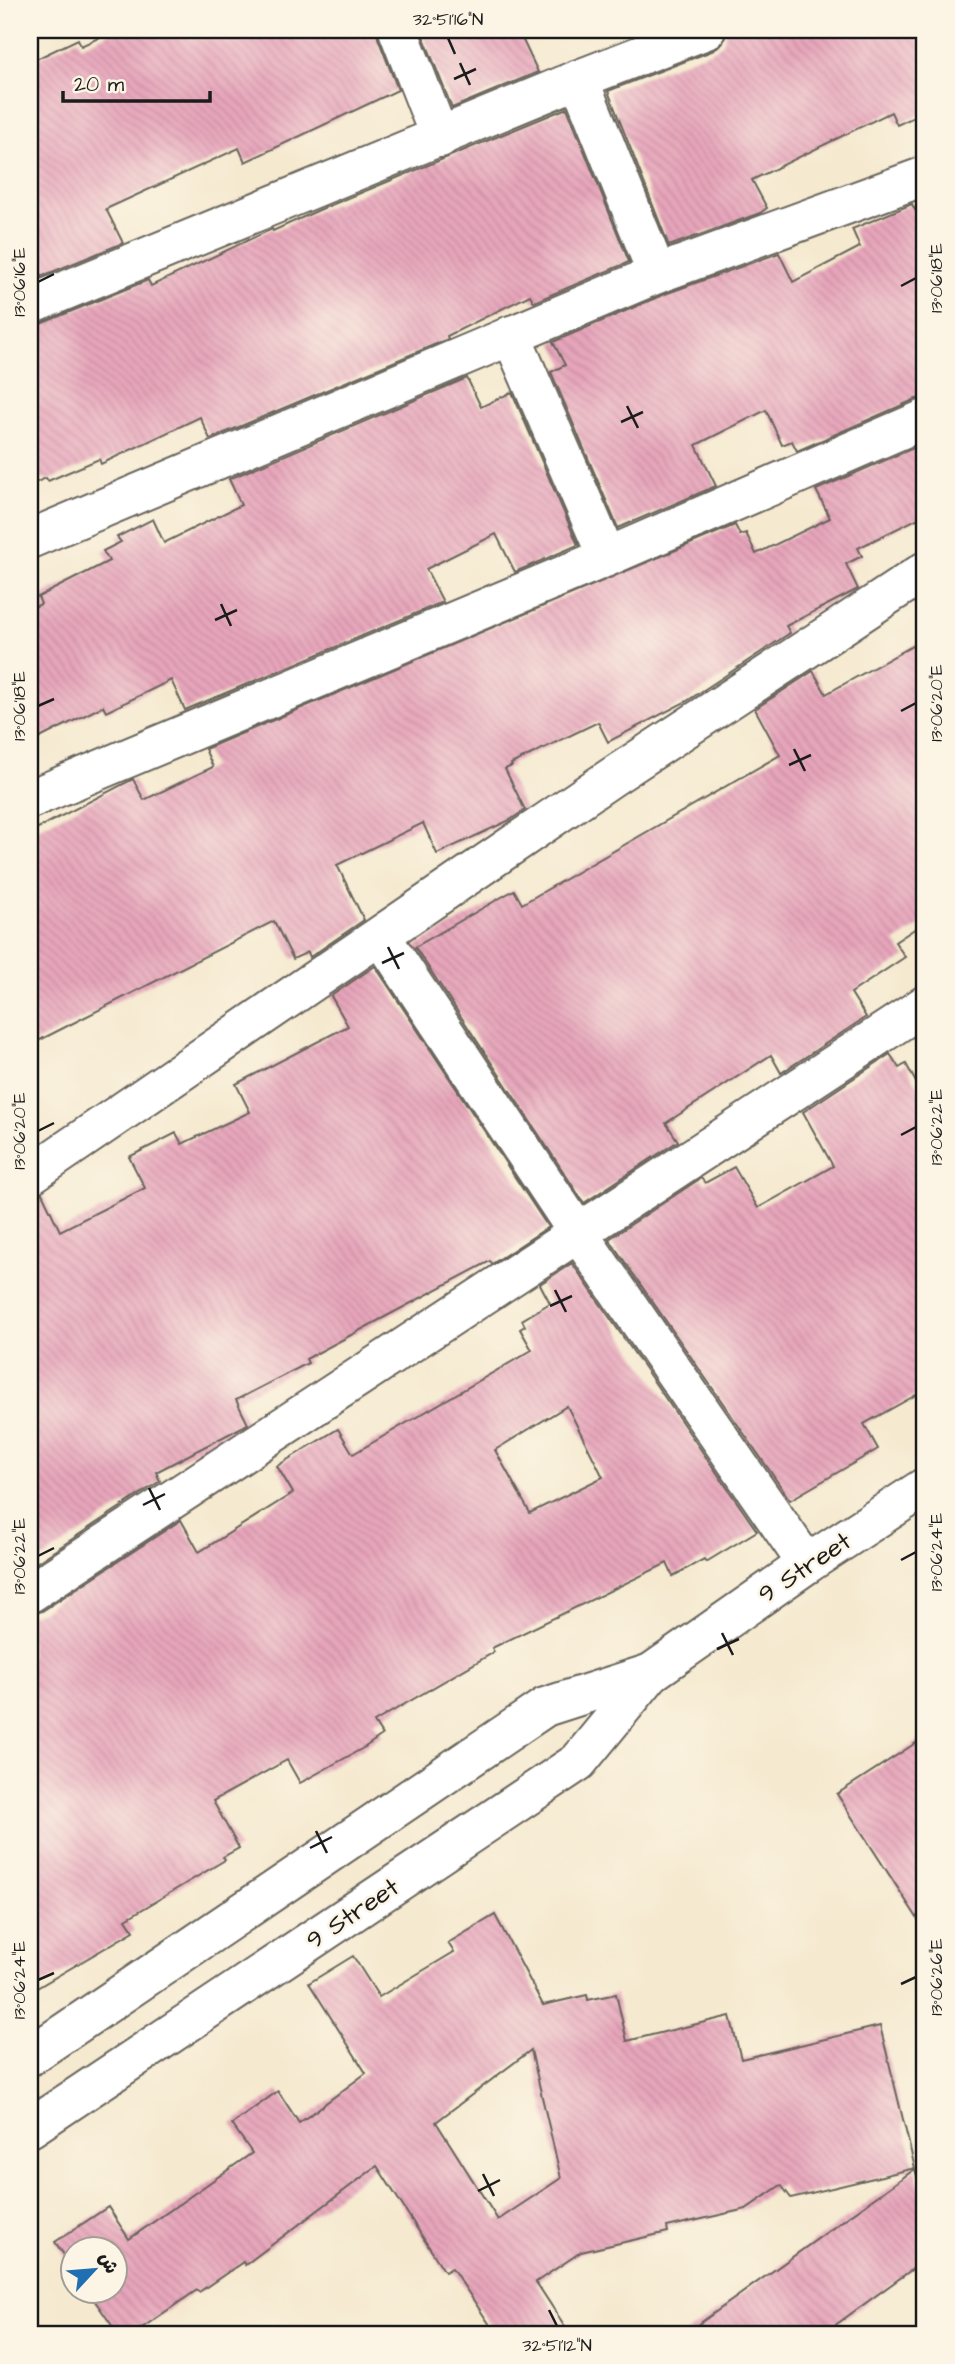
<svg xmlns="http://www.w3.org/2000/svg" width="955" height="2364" viewBox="0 0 955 2364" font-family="'Architects Daughter','Playpen Sans Arabic',sans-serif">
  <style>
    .building { fill: url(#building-back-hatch); fill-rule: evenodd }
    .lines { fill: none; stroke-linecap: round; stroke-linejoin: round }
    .minor-casing { stroke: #68645b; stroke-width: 42 }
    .minor { stroke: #fff; stroke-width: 38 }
    .ticks { fill: none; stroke: #1c1c1c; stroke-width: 2.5 }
    .labels { text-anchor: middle; stroke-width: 5; stroke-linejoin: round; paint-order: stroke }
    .street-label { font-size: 26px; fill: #1c1c1c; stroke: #fcf5e5 }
    .neatline { fill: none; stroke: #1c1c1c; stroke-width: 2.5 }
    .ticks-label { font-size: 18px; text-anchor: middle; fill: #1c1c1c }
  </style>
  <defs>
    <pattern id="building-back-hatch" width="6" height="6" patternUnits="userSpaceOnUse" patternTransform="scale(1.75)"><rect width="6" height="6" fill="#e7a5bb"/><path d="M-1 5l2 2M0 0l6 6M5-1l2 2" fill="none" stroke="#c68da0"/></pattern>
  </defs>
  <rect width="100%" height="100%" fill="#fcf5e5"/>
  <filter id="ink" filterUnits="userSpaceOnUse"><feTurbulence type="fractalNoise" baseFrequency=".0143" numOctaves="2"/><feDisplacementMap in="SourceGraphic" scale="14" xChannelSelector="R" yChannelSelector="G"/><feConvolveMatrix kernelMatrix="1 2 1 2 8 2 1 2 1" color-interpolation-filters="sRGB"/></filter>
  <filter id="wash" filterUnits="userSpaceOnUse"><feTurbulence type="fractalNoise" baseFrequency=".00686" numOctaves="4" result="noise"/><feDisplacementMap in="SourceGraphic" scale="28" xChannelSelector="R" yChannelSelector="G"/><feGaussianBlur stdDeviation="1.57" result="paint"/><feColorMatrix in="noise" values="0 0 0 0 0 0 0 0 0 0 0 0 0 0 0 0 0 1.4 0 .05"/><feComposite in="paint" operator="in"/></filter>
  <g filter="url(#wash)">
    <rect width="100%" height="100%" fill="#f5e9cf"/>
    <g id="blocks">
      <g class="building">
        <polygon points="116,30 377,30 378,38 398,90 245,162 239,148 106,209 123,243 30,281 30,62 78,39 81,46"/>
        <polygon points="421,30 518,30 538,72 452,108"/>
        <polygon points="727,30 925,30 925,112 897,125 891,112 752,180 767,208 760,213 669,246 608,91 714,50 723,43"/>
        <polygon points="567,108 629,262 534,302 530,295 447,336 448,339 210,439 200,417 101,464 99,459 48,481 46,478 30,485 30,326 38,325 148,280 151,286 272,229 273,231 319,210"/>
        <polygon points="912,204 915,210 925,204 925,398 916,399 797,451 792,441 782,445 766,410 696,445 716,486 618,528 551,372 565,365 553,342 665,294 779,253 793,282 860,247 852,229"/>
        <polygon points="467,378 481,407 512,392 578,545 515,572 496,534 426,569 443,602 185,710 171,680 106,712 103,706 30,743 30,609 41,604 38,597 109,561 103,551 121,542 117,537 153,519 164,543 241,505 229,479"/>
        <polygon points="925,443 925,515 858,548 862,556 846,564 858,589 786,626 790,633 687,701 608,742 598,722 511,764 512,766 505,769 525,810 510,820 437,854 423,823 337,865 364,920 310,957 308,952 293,959 274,921 30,1045 30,832 133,779 144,800 213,767 205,749 735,525 740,535 746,533 756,554 830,518 816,490"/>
        <polygon points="925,639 925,922 895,942 905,957 851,993 866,1017 781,1073 771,1055 666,1123 678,1141 584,1203 415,947 514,890 522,904 780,755 755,709 813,671 826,694"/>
        <polygon points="375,966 548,1227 492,1264 490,1261 306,1359 308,1363 236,1400 248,1424 156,1472 160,1481 30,1567 30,1197 42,1193 60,1231 145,1188 129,1157 176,1133 182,1144 250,1112 236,1084 348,1026 331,996"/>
        <polygon points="890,1054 899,1068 906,1064 925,1099 925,1390 864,1424 878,1449 790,1500 609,1239 701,1178 705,1183 734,1167 758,1208 833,1166 803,1112"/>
        <path d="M 572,1263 L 757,1531 L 706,1562 L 704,1559 L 673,1576 L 667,1563 L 492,1648 L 494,1652 L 374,1722 L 382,1735 L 365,1747 L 300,1783 L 287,1760 L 213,1801 L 239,1848 L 223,1857 L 225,1860 L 126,1919 L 134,1931 L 30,1992 L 30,1615 L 42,1611 L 181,1520 L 199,1552 L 293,1493 L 277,1466 L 338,1429 L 353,1454 L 532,1350 L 520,1329 L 525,1326 L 522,1320 L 550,1303 L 540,1284 ZM 567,1406 L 603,1477 L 530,1513 L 495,1450 Z"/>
        <polygon points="925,1737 925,1930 837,1794"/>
        <path d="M 495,1915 L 543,2005 L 587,1995 L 588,2000 L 616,1994 L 627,2041 L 730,2016 L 741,2059 L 880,2026 L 915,2168 L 791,2198 L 781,2185 L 746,2209 L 667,2227 L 668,2232 L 581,2252 L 536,2282 L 570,2334 L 496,2334 L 452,2268 L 445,2272 L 377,2166 L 245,2265 L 243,2262 L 199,2292 L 197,2290 L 133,2334 L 118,2334 L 88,2291 L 116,2291 L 116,2249 L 74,2249 L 74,2269 L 55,2242 L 108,2207 L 129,2239 L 252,2153 L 232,2124 L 278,2091 L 299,2123 L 366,2073 L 309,1983 L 353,1956 L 379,1997 L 454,1952 L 448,1943 ZM 531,2050 L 561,2178 L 498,2220 L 436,2122 Z"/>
        <polygon points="915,2169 925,2206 925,2260 823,2334 685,2334"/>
      </g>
    </g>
  </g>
  <g filter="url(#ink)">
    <use href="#blocks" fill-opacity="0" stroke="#68645b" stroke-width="2"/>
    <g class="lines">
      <g class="minor-casing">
        <g id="minor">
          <polyline points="398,30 440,138"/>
          <polyline points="579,79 657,274"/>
          <polyline points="30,305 579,79 706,30"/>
          <polyline points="511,335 607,557"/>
          <polyline points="30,539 657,274 925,176"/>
          <polyline points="30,799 607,557 925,419"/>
          <polyline points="381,936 578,1233 807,1564"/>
          <polyline points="30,1175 612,777 925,571"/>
          <polyline points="30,1593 925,1005"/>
          <polyline points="30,2056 545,1707 651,1673"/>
          <polyline points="30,2128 578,1762 651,1673 807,1564 925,1487"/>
        </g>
      </g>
      <use href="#minor" class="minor"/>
    </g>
  </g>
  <path class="ticks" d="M 448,38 L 455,54M 460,63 L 470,85M 454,79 L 476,69M 38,282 L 54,274M 901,286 L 916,278M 627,406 L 638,428M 621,422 L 643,412M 221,604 L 231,626M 215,620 L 237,610M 38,706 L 54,699M 901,711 L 916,703M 794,749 L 805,771M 789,765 L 811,755M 388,947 L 399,969M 382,963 L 404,953M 38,1131 L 54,1123M 901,1135 L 916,1127M 555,1290 L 566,1312M 550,1306 L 572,1296M 149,1488 L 160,1510M 143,1505 L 165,1494M 38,1556 L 54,1548M 901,1560 L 916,1552M 722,1633 L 733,1655M 717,1649 L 739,1639M 316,1831 L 327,1853M 310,1848 L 332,1837M 38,1980 L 54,1973M 901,1984 L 916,1977M 483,2174 L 494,2196M 478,2191 L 500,2180M 549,2310 L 557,2326"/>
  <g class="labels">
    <g class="street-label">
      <text transform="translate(804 1567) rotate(-34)" y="9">9 Street</text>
      <text transform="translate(352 1913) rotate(-34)" y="9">9 Street</text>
    </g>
  </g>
  <rect width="955" height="2364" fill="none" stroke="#fcf5e5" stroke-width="77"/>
  <g transform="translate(94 2270) rotate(64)"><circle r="33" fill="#fcf5e5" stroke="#a29e95" stroke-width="2"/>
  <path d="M0-5L12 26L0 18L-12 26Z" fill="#1f6fb2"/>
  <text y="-10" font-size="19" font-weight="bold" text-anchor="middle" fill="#1c1c1c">ش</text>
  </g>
  <path d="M63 91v10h147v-10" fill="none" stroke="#1c1c1c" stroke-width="3.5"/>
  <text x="74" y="91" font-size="21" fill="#1c1c1c" stroke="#fcf5e5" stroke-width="5" paint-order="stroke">20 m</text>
  <rect x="38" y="38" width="878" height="2288" class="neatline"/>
  <g class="ticks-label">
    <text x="448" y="25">32°51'16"N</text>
    <text transform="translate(936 278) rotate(-90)" y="6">13°06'18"E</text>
    <text transform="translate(19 282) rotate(-90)" y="6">13°06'16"E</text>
    <text transform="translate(936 703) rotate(-90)" y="6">13°06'20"E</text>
    <text transform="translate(19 706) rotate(-90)" y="6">13°06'18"E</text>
    <text transform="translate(936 1127) rotate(-90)" y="6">13°06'22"E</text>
    <text transform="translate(19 1131) rotate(-90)" y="6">13°06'20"E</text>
    <text transform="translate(936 1552) rotate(-90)" y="6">13°06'24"E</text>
    <text transform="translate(19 1556) rotate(-90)" y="6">13°06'22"E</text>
    <text transform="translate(936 1977) rotate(-90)" y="6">13°06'26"E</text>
    <text transform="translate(19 1980) rotate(-90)" y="6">13°06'24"E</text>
    <text x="557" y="2351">32°51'12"N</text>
  </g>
</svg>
